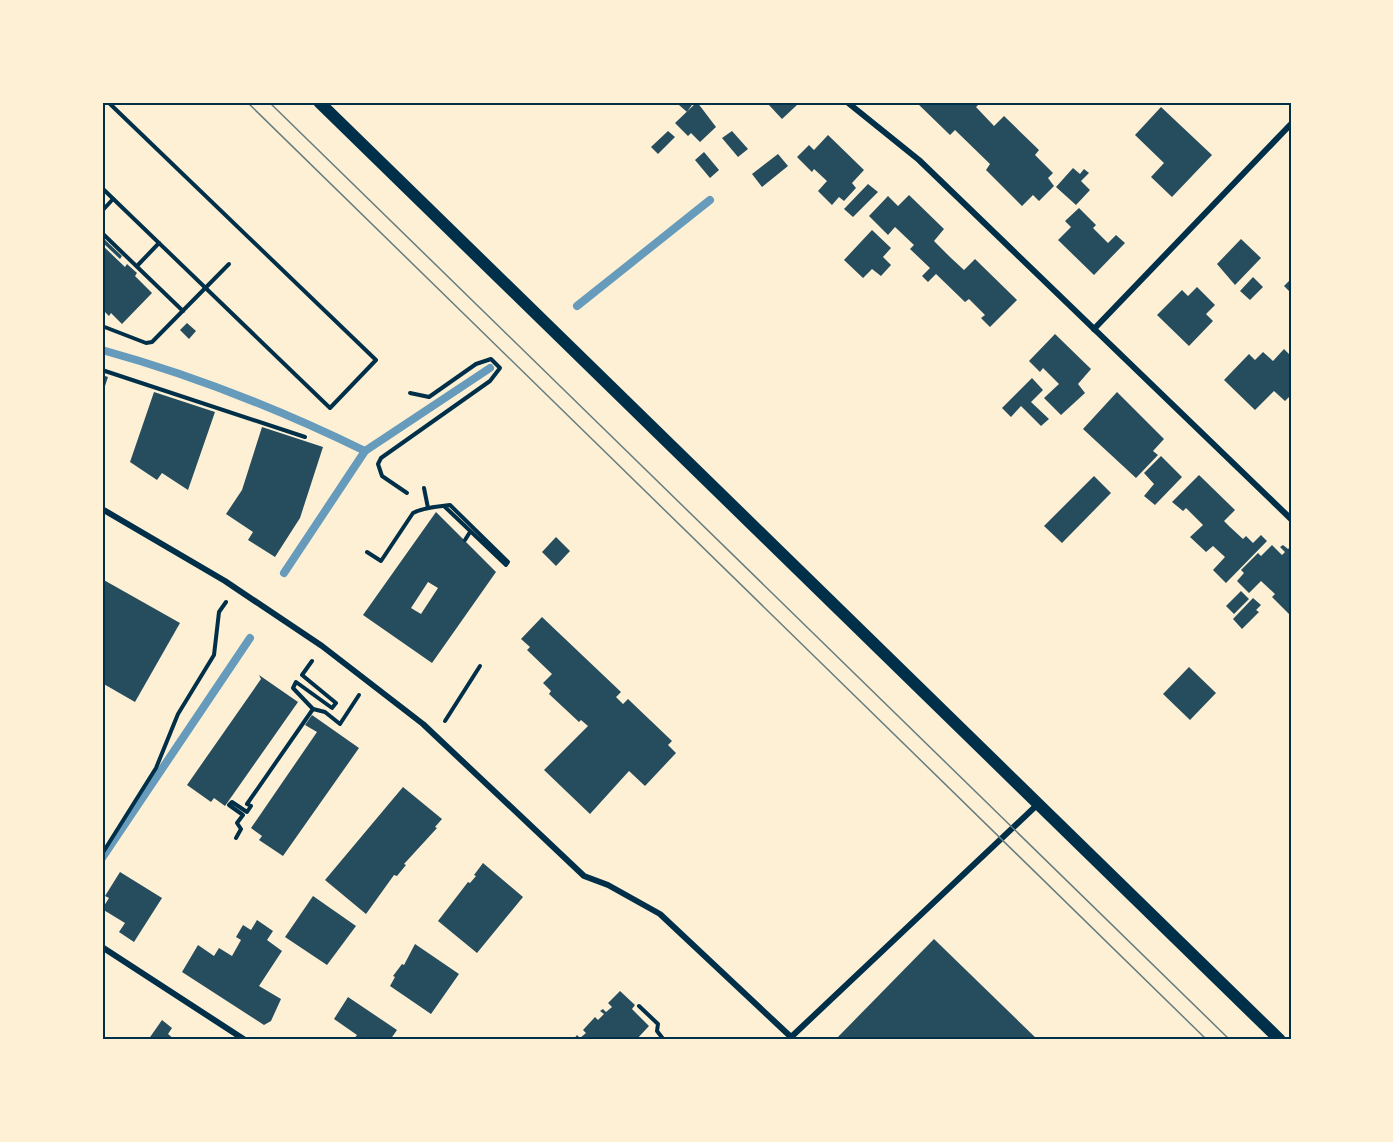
<svg xmlns="http://www.w3.org/2000/svg" width="1393" height="1142" viewBox="0 0 1393 1142" font-family="'IBM Plex Serif',serif">
  <style>
    .lines { fill: none; stroke-linecap: round; stroke-linejoin: round }
    .stream { stroke: #669bbc; stroke-width: 8 }
    .building { fill: #264d5e; fill-rule: evenodd }
    .path { stroke: #003049; stroke-width: 4 }
    .minor { stroke: #003049; stroke-width: 6 }
    .secondary { stroke: #003049; stroke-width: 12 }
    .tram { stroke: #657d81; stroke-width: 1.5 }
    .neatline { fill: none; stroke: #003049; stroke-width: 2 }
  </style>
  <rect width="100%" height="100%" fill="#fdf0d5"/>
  <g class="lines">
    <g class="stream">
      <polyline points="577,306 710,200"/>
      <path d="M 102,350 C 193,375 281,410 365,451 L 490,368"/>
      <polyline points="284,573 365,451"/>
      <polyline points="102,858 250,638"/>
    </g>
  </g>
  <g class="building">
    <polygon points="682,102 694,102 687,112 679,105"/>
    <polygon points="697,102 716,127 700,142 691,133 688,136 675,123"/>
    <polygon points="770,102 794,102 797,105 782,119 768,104"/>
    <polygon points="916,102 981,102 976,107 994,126 1004,116 1039,150 1035,155 1053,173 1048,178 1054,186 1039,201 1033,195 1022,206 986,170 990,164 955,130 950,135"/>
    <polygon points="1161,107 1212,155 1172,197 1151,177 1164,163 1135,135"/>
    <polygon points="668,131 675,137 658,154 651,147"/>
    <polygon points="732,131 748,149 738,157 722,138"/>
    <polygon points="828,135 864,170 852,183 856,188 844,201 839,197 832,205 818,191 827,181 814,169 812,172 797,157 809,145 814,150"/>
    <polygon points="704,152 719,170 710,178 695,160"/>
    <polygon points="778,154 788,166 762,187 752,174"/>
    <polygon points="1073,168 1080,174 1084,169 1089,173 1081,181 1090,190 1076,205 1056,187"/>
    <polygon points="868,184 878,192 853,217 844,209"/>
    <polygon points="909,195 944,229 934,241 951,258 964,270 975,259 1017,300 990,327 981,318 985,315 969,299 965,302 936,274 928,282 922,276 930,268 910,249 914,245 895,227 888,235 869,216 888,196 898,206"/>
    <polygon points="1079,208 1096,225 1093,228 1108,243 1116,235 1125,243 1094,275 1058,240 1071,227 1065,221"/>
    <polygon points="872,230 891,248 883,257 891,265 881,276 872,269 863,278 844,260"/>
    <polygon points="102,237 122,256 120,259 102,242"/>
    <polygon points="1241,239 1261,258 1235,285 1217,264"/>
    <polygon points="102,245 125,267 127,264 137,273 135,276 152,293 122,324 111,313 109,316 102,309"/>
    <polygon points="1253,277 1263,287 1250,300 1240,291"/>
    <polygon points="1291,279 1291,293 1284,286"/>
    <polygon points="1197,287 1215,305 1206,314 1213,321 1189,346 1157,315 1182,290 1188,296"/>
    <polygon points="187,323 196,331 189,339 180,330"/>
    <polygon points="1055,334 1091,369 1078,384 1085,393 1061,415 1044,398 1059,384 1043,368 1040,372 1029,361"/>
    <polygon points="1284,349 1291,356 1291,395 1285,401 1274,391 1255,410 1224,380 1249,354 1255,360 1263,352 1273,361"/>
    <polygon points="102,375 108,377 102,395"/>
    <polygon points="1032,378 1043,390 1031,402 1049,419 1041,426 1021,406 1011,417 1002,408"/>
    <polygon points="154,392 215,412 188,490 162,473 157,480 130,462"/>
    <polygon points="1117,392 1164,439 1153,451 1158,455 1136,478 1083,429"/>
    <polygon points="262,427 323,447 300,518 275,557 248,540 253,532 226,514 242,490"/>
    <polygon points="1161,456 1182,477 1155,505 1144,496 1154,484 1144,473"/>
    <polygon points="1199,475 1235,510 1224,521 1230,527 1243,539 1246,536 1253,543 1261,535 1267,541 1226,583 1213,570 1225,557 1213,546 1206,552 1190,537 1203,525 1186,508 1183,511 1172,502"/>
    <polygon points="1094,476 1111,493 1062,543 1044,526"/>
    <path d="M 436,512 L 496,572 L 432,663 L 363,615 ZM 428,582 L 438,588 L 421,614 L 411,608 Z"/>
    <polygon points="556,537 570,551 556,566 542,552"/>
    <polygon points="1272,545 1282,555 1285,552 1280,547 1283,545 1288,549 1291,546 1289,614 1272,597 1275,594 1261,581 1249,593 1237,581 1244,573 1241,570 1258,553 1261,556"/>
    <polygon points="102,579 180,623 135,702 102,683"/>
    <polygon points="1241,591 1249,599 1234,614 1226,606"/>
    <polygon points="1253,598 1261,605 1256,610 1259,612 1242,629 1233,619"/>
    <polygon points="542,617 621,692 616,697 623,704 628,699 672,741 668,745 676,753 645,786 629,771 590,814 544,770 588,726 581,720 579,722 549,694 551,691 543,683 552,674 527,650 530,647 521,639"/>
    <polygon points="1189,667 1216,693 1190,720 1163,694"/>
    <polygon points="259,675 298,702 225,806 214,798 211,802 187,785 261,679"/>
    <polygon points="312,715 359,748 283,856 259,840 262,836 251,828 317,732 305,725"/>
    <polygon points="403,787 442,819 435,827 437,828 404,864 406,865 397,876 394,875 366,914 325,880"/>
    <polygon points="483,863 523,897 477,953 438,921 468,882 470,883 476,876 474,875"/>
    <polygon points="120,872 162,898 134,942 119,932 125,923 102,909 109,898 105,896"/>
    <polygon points="313,896 356,926 327,965 285,937"/>
    <polygon points="257,920 273,931 267,940 282,951 259,986 281,999 271,1021 264,1025 182,972 198,945 214,956 219,948 232,956 241,940 236,937 243,925 251,930"/>
    <polygon points="934,939 1038,1040 835,1040"/>
    <polygon points="415,944 459,974 431,1014 390,986 395,977 393,976 402,964 404,965"/>
    <polygon points="620,991 635,1005 632,1009 649,1026 636,1040 573,1040 577,1035 580,1038 586,1033 583,1030 595,1017 598,1020 604,1014 600,1011 603,1009 606,1012 612,1007 608,1003"/>
    <polygon points="348,997 397,1030 390,1040 353,1040 357,1035 334,1019"/>
    <polygon points="162,1020 172,1028 168,1034 175,1040 148,1040"/>
  </g>
  <g class="lines">
    <g class="path">
      <polyline points="102,188 330,408 376,360 108,102"/>
      <polyline points="102,211 113,199"/>
      <polyline points="102,233 183,311"/>
      <polyline points="137,266 159,243"/>
      <polyline points="102,326 146,343 152,342 229,264"/>
      <polyline points="102,370 305,437"/>
      <polyline points="424,488 428,508"/>
      <polyline points="407,493 382,476 378,464 381,458 490,381 500,368 491,359 476,364 429,397 410,393"/>
      <polyline points="465,540 470,532"/>
      <path d="M 367,552 L 381,561 L 413,513 C 424,507 438,507 450,505 L 508,562 L 506,565 L 444,506"/>
      <polyline points="313,709 325,712 340,724 359,695"/>
      <polyline points="445,721 480,666"/>
      <polyline points="236,838 241,829 237,823 243,815 229,805 232,802 247,812 251,806 247,804 313,709 293,688 296,682 332,708 336,703 302,675 312,661"/>
      <polyline points="102,854 156,768 178,714 214,655 219,612 226,602"/>
      <polyline points="639,1006 658,1024 657,1031 664,1040"/>
    </g>
    <g class="minor">
      <polyline points="847,102 919,160 1291,519"/>
      <polyline points="1094,329 1291,124"/>
      <polyline points="102,509 225,581 322,646 423,724 584,876 608,885 660,914 791,1037"/>
      <polyline points="102,947 245,1040"/>
      <polyline points="788,1040 1038,804"/>
    </g>
    <polyline class="secondary" points="319,102 1280,1040"/>
    <g class="tram">
      <polyline points="247,102 1207,1040"/>
      <polyline points="269,102 1230,1040"/>
    </g>
  </g>
  <rect width="1393" height="1142" fill="none" stroke="#fdf0d5" stroke-width="207"/>
  <rect x="104" y="104" width="1186" height="934" class="neatline"/>
</svg>
